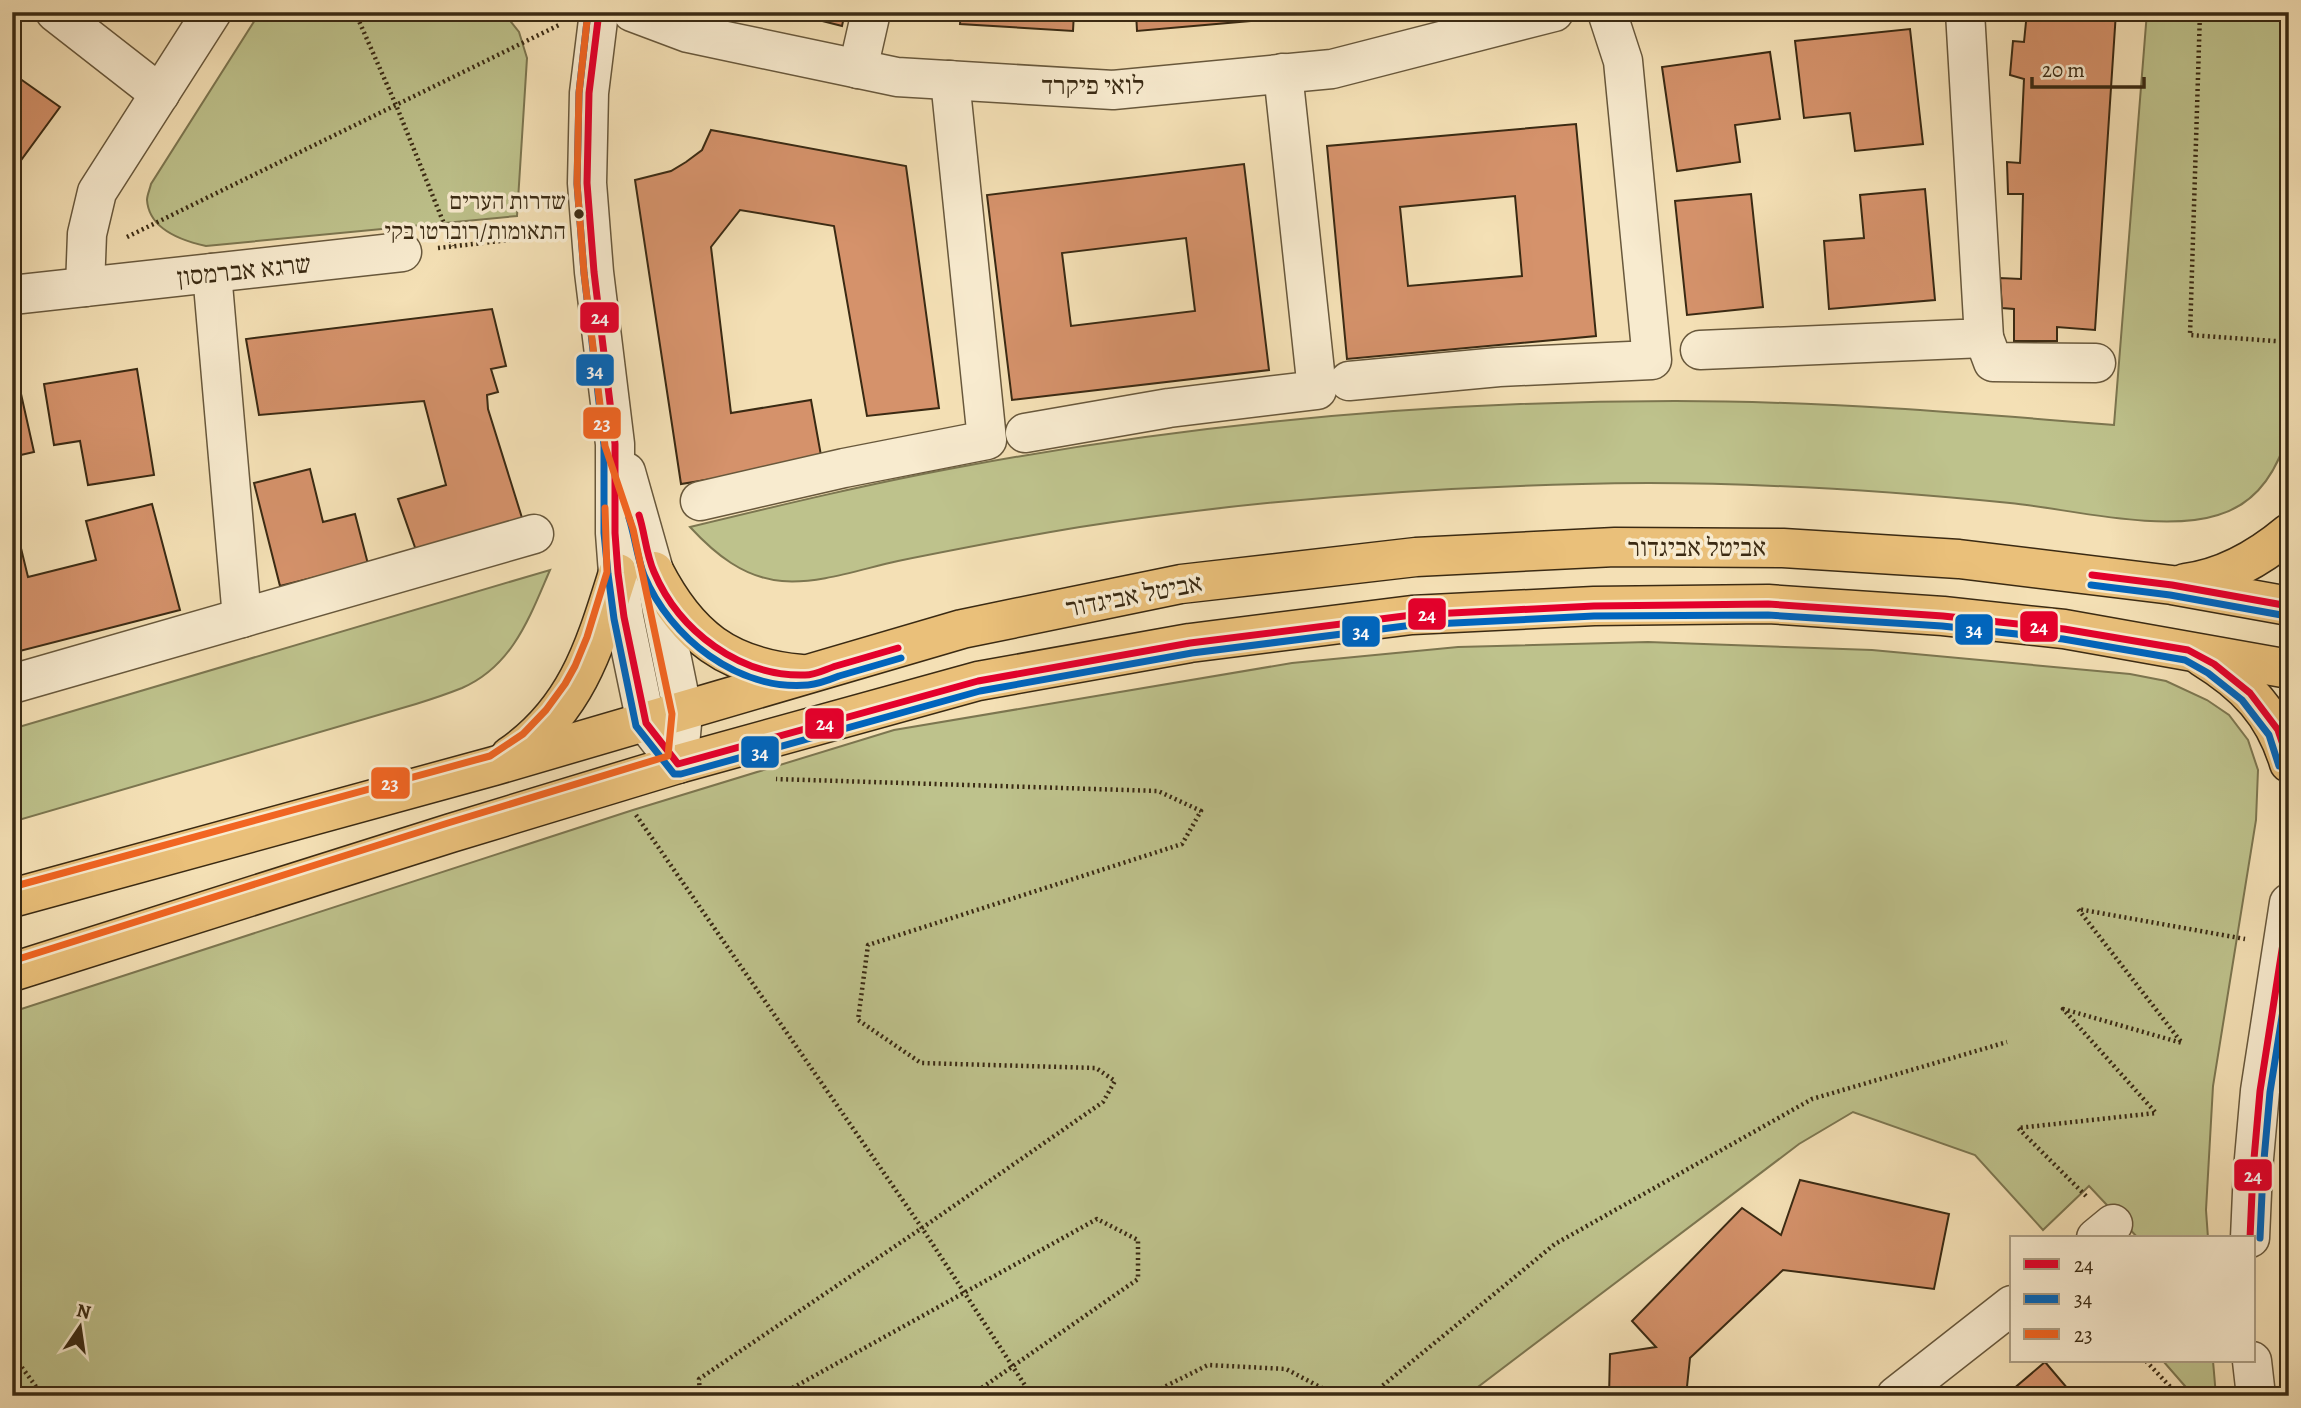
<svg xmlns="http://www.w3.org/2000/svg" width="2301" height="1408" viewBox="0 0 2301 1408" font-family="Alegreya,'Frank Ruhl Libre',serif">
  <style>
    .green { fill: #bec28c; stroke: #7c7650; stroke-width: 2 }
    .building { fill: #d5926b; stroke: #3a2a13; stroke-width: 2; fill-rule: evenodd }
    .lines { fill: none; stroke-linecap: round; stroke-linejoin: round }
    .minor-casing { stroke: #68583c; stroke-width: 41 }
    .major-casing { stroke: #3a2a13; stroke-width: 41 }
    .path { stroke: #3a2a13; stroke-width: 4.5; stroke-dasharray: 2 3.5; stroke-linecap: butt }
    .minor { stroke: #f8ebcf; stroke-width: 38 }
    .major { stroke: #eac07a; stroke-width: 38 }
    .bus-1-casing { stroke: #f8ebcf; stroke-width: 12 }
    .bus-2-casing { stroke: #f8ebcf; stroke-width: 12 }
    .bus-3-casing { stroke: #f8ebcf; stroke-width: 12 }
    .bus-1 { stroke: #e4002b; stroke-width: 7 }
    .bus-2 { stroke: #0065bd; stroke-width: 7 }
    .bus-3 { stroke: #f26522; stroke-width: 7 }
    .bus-dot { fill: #3a2a13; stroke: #f8ebcf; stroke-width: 2.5 }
    .labels { text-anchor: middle; stroke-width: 7; stroke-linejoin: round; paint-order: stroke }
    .bus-label { font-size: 24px; fill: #3a2a13; stroke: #f8ebcf; text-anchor: end }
    .street-label { font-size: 26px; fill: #3a2a13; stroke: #f8ebcf }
    .line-badge { stroke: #f8ebcf; stroke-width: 2.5 }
    .badge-label { font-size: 19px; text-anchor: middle; font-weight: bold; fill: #fff }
  </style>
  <rect width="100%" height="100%" fill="#f4e0b5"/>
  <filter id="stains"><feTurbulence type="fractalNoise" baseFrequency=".00286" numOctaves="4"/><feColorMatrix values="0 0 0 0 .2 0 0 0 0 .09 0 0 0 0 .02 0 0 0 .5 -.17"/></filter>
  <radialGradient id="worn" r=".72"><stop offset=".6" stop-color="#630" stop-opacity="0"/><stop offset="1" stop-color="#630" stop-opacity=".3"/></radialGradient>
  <g class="green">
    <path d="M 260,12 L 504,13 L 519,32 L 527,58 L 517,216 L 206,246 C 183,241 149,230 147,200 C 147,195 150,189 151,184 Z"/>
    <path d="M 2147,12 L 2289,12 L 2289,429 C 2279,468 2259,503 2218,515 C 2162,533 2070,509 2010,503 C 1868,489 1724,480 1582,484 C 1414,488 1246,501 1080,527 C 1019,537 958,549 898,561 C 861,569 820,584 782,581 C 744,578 715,554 690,527 C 781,505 872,483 965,466 C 1198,423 1437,401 1675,401 C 1822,401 1967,413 2114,425 Z"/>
    <path d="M 550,570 C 530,616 513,666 462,688 C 447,694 432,699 416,704 L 12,822 L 12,729 Z"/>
    <polygon points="1648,642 1872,650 2130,674 2166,681 2207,700 2229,715 2248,740 2258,770 2256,820 2213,1086 2206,1210 2208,1238 2138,1238 2089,1186 2043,1230 1975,1155 1853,1112 1799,1144 1466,1396 12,1396 12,1012 633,810 894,730 1292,663 1458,647"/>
    <polygon points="2163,1361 2213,1361 2216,1396 2191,1396 2191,1393"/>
  </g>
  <g class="building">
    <polygon points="787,12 845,12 842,26"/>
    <polygon points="961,12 1074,12 1073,31 960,24"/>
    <polygon points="1136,12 1249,12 1250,21 1137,31"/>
    <polygon points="2027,12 2116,12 2095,330 2057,327 2057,341 2014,341 2014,309 2002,308 2000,278 2021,279 2023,194 2008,194 2007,162 2020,163 2024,79 2010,75 2013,41 2024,42"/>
    <polygon points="1910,29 1923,144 1855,151 1850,113 1804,118 1795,41"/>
    <polygon points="1770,52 1780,119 1735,125 1740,162 1677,171 1662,67"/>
    <polygon points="19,78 60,107 16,167 12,164 12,87"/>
    <path d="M 1576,124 L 1596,336 L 1347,359 L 1327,146 ZM 1515,196 L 1522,276 L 1408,286 L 1400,207 Z"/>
    <polygon points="711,130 906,166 939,408 867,416 834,226 740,210 711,247 731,413 811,400 822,461 681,484 635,180 671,171 686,162 702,150"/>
    <path d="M 1244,164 L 1269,370 L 1012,400 L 987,195 ZM 1186,238 L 1195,311 L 1071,326 L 1062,253 Z"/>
    <polygon points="1925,189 1935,300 1829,309 1824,241 1864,238 1860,195"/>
    <polygon points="1751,194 1763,307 1687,315 1675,201"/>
    <polygon points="492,309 506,366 491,369 498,392 487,395 488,409 523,521 417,553 398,499 446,485 424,401 259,415 246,339"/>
    <polygon points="137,369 154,475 88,485 80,441 54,445 44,384"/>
    <polygon points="19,385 34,452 12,457 12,387"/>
    <polygon points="310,469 323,522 355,514 368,564 280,586 254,483"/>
    <polygon points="152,504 180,610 12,653 12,542 19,540 28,577 96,560 86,521"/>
    <polygon points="1800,1180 1949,1214 1934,1289 1783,1270 1690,1358 1686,1396 1609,1396 1610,1354 1656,1347 1632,1321 1742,1208 1781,1235"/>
    <polygon points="2045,1362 2074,1396 2005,1396"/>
  </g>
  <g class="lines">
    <g class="minor-casing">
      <g id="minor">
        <polyline points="55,12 160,94"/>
        <polyline points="599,12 589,93 587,183 594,272 615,444 615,533 618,573 624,617 646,723 678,764"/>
        <polyline points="632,12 688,33 897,77 1113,90 1332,69 1554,12"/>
        <polyline points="858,69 871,12"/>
        <polyline points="212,273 242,618"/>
        <polyline points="85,287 87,234 97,192 212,12"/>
        <polyline points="12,295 402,252"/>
        <polyline points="1984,338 1993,362 2096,363"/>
        <polyline points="1700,350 1984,338 1965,12"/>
        <polyline points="1349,381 1499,367 1652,360 1623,61 1607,12"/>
        <polyline points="1025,433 1169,408 1317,390 1283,73"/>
        <polyline points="626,472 654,571 683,713 680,745"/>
        <polyline points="700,501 844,468 987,440 950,80"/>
        <polyline points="12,684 534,534"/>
        <polyline points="2096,1238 2113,1224"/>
        <polyline points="2250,1238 2253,1170 2260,1091 2289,903"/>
        <polyline points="2252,1361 2256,1396"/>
        <polyline points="1896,1396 2012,1305"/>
      </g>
    </g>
    <g class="major-casing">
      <g id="major">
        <path d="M 654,571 C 688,637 727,667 801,674"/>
        <path d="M 2185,583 C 2224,578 2259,558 2289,533"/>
        <path d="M 2202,657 C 2246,684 2274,713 2289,763"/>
        <path d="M 510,756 C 577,710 595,646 618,573"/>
        <polyline points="12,898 494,766 962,629 1181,584 1416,557 1615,547 1783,548 1959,559 2172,585 2289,606"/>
        <polyline points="12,972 451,833 678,764 978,681 1190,643 1412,615 1594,606 1768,604 1943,616 2064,629 2289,669"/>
      </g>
    </g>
    <g class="path">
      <polyline points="355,12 396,105 453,246"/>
      <polyline points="2200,12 2190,335 2289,342"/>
      <polyline points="127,237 559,25"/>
      <polyline points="438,248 554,235"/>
      <polyline points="636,815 922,1228 1032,1396"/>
      <polyline points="2086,1196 2018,1128 2156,1113 2063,1009 2182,1043 2078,909 2245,939"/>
      <polyline points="12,1354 43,1396"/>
      <polyline points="2146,1361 2179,1396"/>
      <polyline points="700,1396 699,1379 922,1228 1103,1102 1115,1081 1096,1068 921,1063 858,1020 868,945 1182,844 1201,811 1158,791 776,779"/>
      <polyline points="778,1396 1097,1219 1138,1240 1138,1279 970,1396"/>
      <polyline points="1146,1396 1208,1365 1286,1369 1337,1396"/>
      <polyline points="1370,1396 1555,1244 1812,1099 2007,1042"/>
    </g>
    <use href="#minor" class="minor"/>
    <use href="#major" class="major"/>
    <g class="bus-1-casing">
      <g id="bus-1">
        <polyline points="599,12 589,93 587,183 594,272 615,444 615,533 618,573 624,617 646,723 678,764 978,681 1190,643 1412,615 1594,606 1768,604 1943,616 2064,629 2188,650 2214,664 2250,693 2278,730 2289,762"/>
        <path d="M 639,515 C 645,534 646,554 654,572 C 679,631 740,677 805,675 C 816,675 826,669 836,666 C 857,660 877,654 898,648"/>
        <polyline points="2092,575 2172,585 2289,606"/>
        <polyline points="2250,1238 2253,1170 2260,1091 2289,905"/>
      </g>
    </g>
    <g class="bus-2-casing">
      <g id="bus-2">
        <polyline points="588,12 579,93 577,184 584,273 604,445 604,533 608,574 614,619 636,726 674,774 681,774 980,691 1192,653 1413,625 1594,616 1768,615 1942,626 2063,639 2185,660 2208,673 2242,700 2269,735 2279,766"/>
        <path d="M 629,518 C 635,537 637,557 644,575 C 670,638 738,691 808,685 C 819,684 829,680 839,676 C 860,670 881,664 901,658"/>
        <polyline points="2091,585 2170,595 2287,616"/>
        <polyline points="2260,1238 2263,1171 2270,1092 2289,973"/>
      </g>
    </g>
    <g class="bus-3-casing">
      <g id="bus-3">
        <polyline points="12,887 490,756 523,734 546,710 565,684 575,666 587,637 607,572 605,508"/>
        <polyline points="12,961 448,823 668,756 672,714 633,529 605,446 584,273 577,183 579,93 588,12"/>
      </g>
    </g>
    <use href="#bus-1" class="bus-1"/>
    <use href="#bus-2" class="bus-2"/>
    <use href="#bus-3" class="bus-3"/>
  </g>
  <circle class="bus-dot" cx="579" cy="214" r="6"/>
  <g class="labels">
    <g class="bus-label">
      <text x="566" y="209">שדרות הערים<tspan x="566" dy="30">התאומות/רוברטו בקי</tspan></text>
    </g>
    <g class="street-label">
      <text x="1093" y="94">לואי פיקרד</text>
      <text transform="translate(244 270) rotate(-6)" y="9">שרגא אברמסון</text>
      <text x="1697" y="556">אביטל אביגדור</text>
      <text transform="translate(1134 595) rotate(-11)" y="9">אביטל אביגדור</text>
    </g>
  </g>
  <g class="line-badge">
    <rect x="579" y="301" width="41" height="33" rx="7" fill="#e4002b"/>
    <rect x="575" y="353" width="40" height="34" rx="7" fill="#0065bd"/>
    <rect x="582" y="406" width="40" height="34" rx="7" fill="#f26522"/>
    <rect x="1407" y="597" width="40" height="34" rx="7" fill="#e4002b"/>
    <rect x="2019" y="610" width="40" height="33" rx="7" fill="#e4002b"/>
    <rect x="1954" y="613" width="40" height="33" rx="7" fill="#0065bd"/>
    <rect x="1341" y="615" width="40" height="33" rx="7" fill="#0065bd"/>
    <rect x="804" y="707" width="41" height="33" rx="7" fill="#e4002b"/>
    <rect x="740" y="735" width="40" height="34" rx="7" fill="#0065bd"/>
    <rect x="370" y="766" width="41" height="34" rx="7" fill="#f26522"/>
    <rect x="2233" y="1158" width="40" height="34" rx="7" fill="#e4002b"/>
  </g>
  <g class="badge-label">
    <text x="600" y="324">24</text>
    <text x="595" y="377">34</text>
    <text x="602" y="430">23</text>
    <text x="1427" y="621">24</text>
    <text x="2039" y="633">24</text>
    <text x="1974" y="636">34</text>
    <text x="1361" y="638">34</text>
    <text x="825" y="730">24</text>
    <text x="760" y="759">34</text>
    <text x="390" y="790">23</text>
    <text x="2253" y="1182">24</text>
  </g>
  <rect width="2301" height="1408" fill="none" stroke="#f4e0b5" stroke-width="42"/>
  <rect x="14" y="14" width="2273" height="1380" fill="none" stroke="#3a2a13" stroke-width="3.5"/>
  <rect x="21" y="21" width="2259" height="1366" fill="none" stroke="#3a2a13" stroke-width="2"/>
  <rect x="2010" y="1236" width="245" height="126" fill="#f8ebcf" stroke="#ac9e84" stroke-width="2"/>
  <rect x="2024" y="1259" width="35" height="10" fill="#e4002b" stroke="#ac9e84" stroke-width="2"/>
  <text x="2074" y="1272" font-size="21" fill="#3a2a13">24</text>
  <rect x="2024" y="1294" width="35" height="10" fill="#0065bd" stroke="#ac9e84" stroke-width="2"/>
  <text x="2074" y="1306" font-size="21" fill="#3a2a13">34</text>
  <rect x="2024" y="1329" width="35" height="10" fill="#f26522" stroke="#ac9e84" stroke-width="2"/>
  <text x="2074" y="1342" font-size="21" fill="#3a2a13">23</text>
  <g transform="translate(80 1327) rotate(13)" stroke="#f8ebcf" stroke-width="5" paint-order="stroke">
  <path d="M0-5L12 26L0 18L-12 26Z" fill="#3a2a13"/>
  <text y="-10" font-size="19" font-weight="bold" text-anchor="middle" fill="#3a2a13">N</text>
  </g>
  <path d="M2032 77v10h112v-10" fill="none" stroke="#3a2a13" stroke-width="3.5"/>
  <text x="2042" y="77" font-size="21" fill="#3a2a13" stroke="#f8ebcf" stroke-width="5" paint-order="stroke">20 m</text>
  <rect width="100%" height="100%" filter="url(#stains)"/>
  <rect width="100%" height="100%" fill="url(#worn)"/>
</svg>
